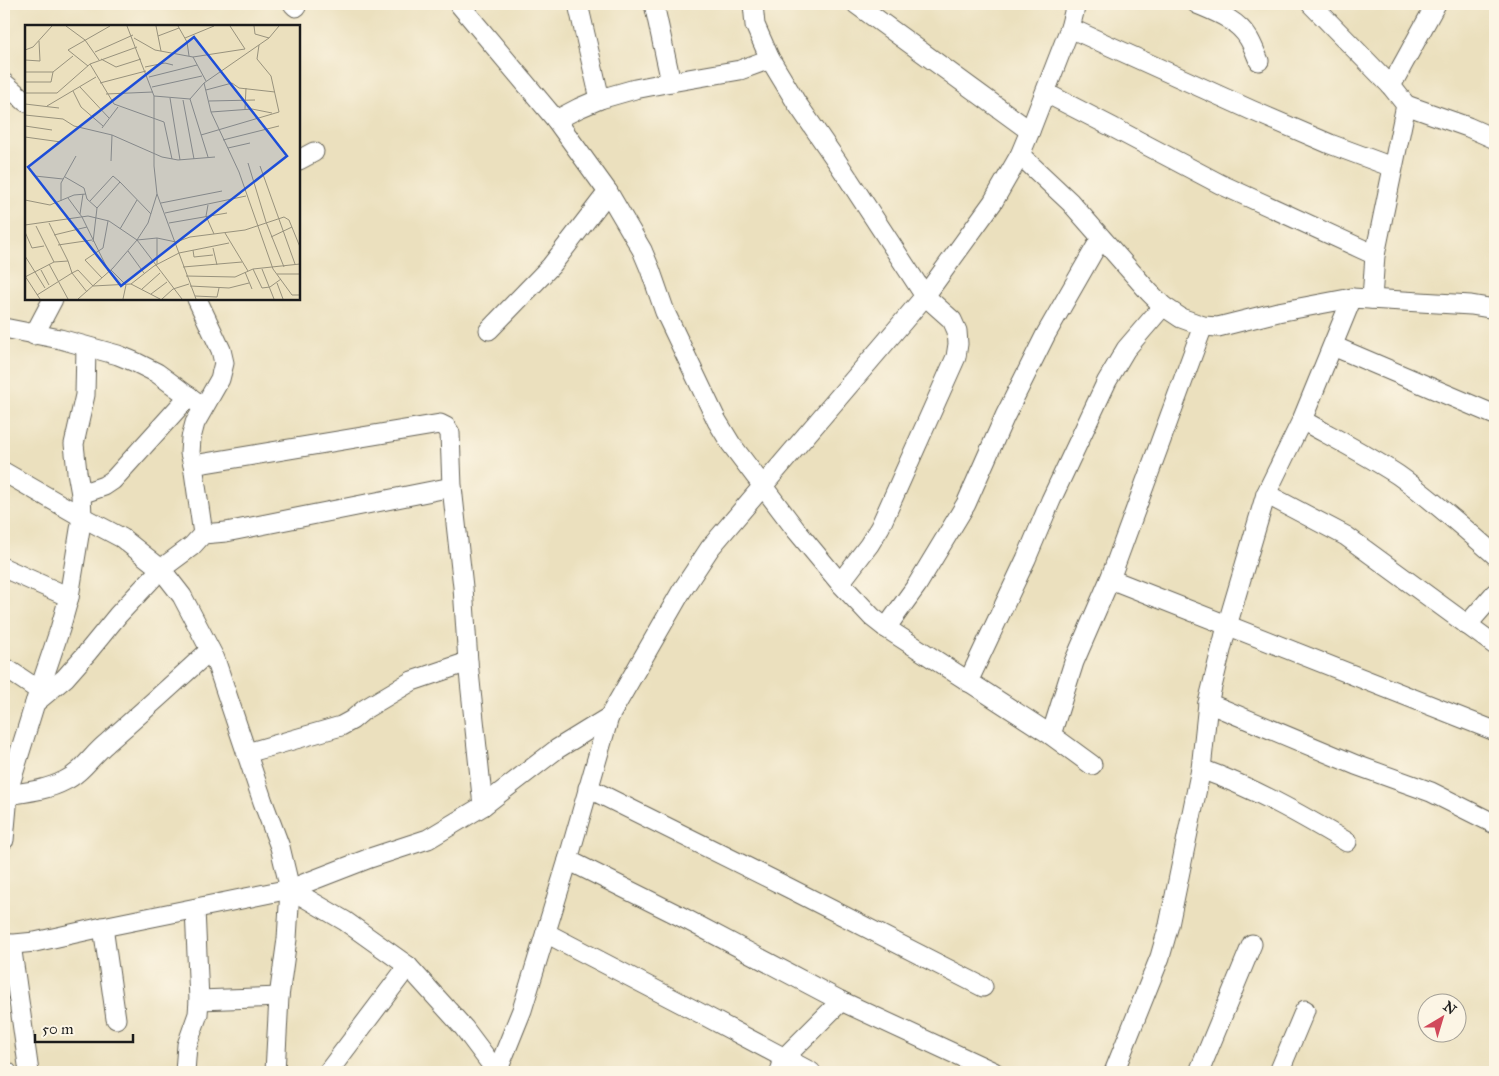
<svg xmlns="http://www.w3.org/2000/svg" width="1499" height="1076" viewBox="0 0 1499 1076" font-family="'IM FELL Great Primer',serif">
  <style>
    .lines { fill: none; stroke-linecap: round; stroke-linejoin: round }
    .minor-casing { stroke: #646155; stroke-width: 21 }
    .minor { stroke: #fff; stroke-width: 19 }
    .inset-road { fill: none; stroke: #98927d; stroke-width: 1 }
    .view { fill: #1d4ed8; fill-opacity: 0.15; stroke: #1d4ed8; stroke-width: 2.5 }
    .inset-edge { fill: none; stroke: #1c1c1c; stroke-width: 2.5 }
  </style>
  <rect width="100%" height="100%" fill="#fcf5e5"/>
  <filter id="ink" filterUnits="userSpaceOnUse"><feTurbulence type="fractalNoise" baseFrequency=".02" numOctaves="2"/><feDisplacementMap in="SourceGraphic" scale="10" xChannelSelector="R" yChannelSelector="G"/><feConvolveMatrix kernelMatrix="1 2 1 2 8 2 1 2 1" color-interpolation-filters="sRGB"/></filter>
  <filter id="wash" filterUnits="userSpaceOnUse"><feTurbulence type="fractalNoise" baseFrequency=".0096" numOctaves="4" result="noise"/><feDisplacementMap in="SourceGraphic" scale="20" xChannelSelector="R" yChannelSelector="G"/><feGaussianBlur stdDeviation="1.12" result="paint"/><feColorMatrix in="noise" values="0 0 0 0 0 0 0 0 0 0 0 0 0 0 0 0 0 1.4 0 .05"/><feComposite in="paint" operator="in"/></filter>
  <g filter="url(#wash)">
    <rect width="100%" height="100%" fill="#ebe0be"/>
  </g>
  <g filter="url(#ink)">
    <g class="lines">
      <g class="minor-casing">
        <g id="minor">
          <polyline points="293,4 296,7"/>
          <polyline points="459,4 556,120 608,192 642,250 650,269 665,312 717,421 731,444 796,530 840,583 872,617 886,628 1051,735 1092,765"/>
          <polyline points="578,4 600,99"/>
          <polyline points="654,4 671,82"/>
          <polyline points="753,4 755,25 770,59 796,102 838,163 925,296 952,320 957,331 958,344 956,357 880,527 869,545 840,583"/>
          <polyline points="856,4 1030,131"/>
          <path d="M 1197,4 C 1216,12 1238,20 1249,39 C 1253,46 1256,54 1259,61"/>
          <polyline points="1311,4 1391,86 1406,105 1375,255 1372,299"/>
          <polyline points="1070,28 1251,110 1330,144 1392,167"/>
          <polyline points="4,83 26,102"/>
          <polyline points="1391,86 1436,4"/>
          <polyline points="1046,93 1112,127 1220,184 1375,255"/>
          <polyline points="1406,105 1468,127 1495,139"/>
          <polyline points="556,120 579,108 600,99 635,89 671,82 740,70 770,59"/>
          <polyline points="1020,155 1070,202 1149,292 1163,306 1181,318 1203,326 1218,327 1278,312 1352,298 1471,305 1495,309"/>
          <polyline points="299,160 314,152"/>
          <polyline points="197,299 221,350 224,363 220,379 195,423 191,438 190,453 193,465 203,534"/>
          <polyline points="4,328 60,339 118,355 135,362 157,373 203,407"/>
          <polyline points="489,330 551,266 608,192"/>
          <polyline points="34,335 53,299"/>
          <polyline points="1333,346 1495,415"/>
          <path d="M 1302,420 C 1334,438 1367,455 1398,475 C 1432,499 1464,528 1495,555"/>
          <polyline points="193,465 440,424 446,427 450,433 452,487"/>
          <polyline points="4,472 82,517 122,538 161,569 182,596 215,659 263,802 280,847 290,889 287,939 279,997 275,1072"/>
          <polyline points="81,494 104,486 113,480 189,396"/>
          <polyline points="1266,494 1346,536 1495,645"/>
          <polyline points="4,568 69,597"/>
          <polyline points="1110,579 1495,731"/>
          <polyline points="1467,625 1495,593"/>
          <polyline points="886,628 917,585 966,504 1005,416 1046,334 1101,238"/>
          <polyline points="4,667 40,691"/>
          <polyline points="968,682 1026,559 1051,500 1107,381 1126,349 1163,306"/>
          <polyline points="35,703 65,678 87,653 118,615 161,569 192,546 203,534 226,532 452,487 463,587 468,662 483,806"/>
          <polyline points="1208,703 1356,765 1431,792 1495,824"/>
          <polyline points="1051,735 1074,662 1110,579 1203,326"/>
          <polyline points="247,753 341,726 352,720 365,709 412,681 468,662"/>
          <path d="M 1201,769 C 1254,788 1298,813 1347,842"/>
          <polyline points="588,788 789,888 983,987"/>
          <path d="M 4,795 L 8,795 C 26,792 47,790 64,781 C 82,773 92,755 107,743 C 142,712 176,682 210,650"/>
          <polyline points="4,840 8,795 11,781 35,703 60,629 69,597 82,517 81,494 77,472 74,444 85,395 86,347"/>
          <polyline points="568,860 678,915 841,1001 994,1072"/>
          <polyline points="290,889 345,921 408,966 464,1028 497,1072 500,1072"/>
          <polyline points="103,927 116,1019"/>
          <polyline points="546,933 696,1011 811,1072"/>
          <polyline points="11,944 29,1072"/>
          <polyline points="4,945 35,942 103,927 290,889 370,858 428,839 483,806 557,749 609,717 681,592 710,548 925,296 993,202 1020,155 1030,131 1070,28 1076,4"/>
          <polyline points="199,1000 279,997"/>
          <polyline points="4,1070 7,1072"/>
          <polyline points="185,1072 187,1045 198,1014 199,1000 195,909"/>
          <polyline points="328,1072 408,966"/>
          <polyline points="497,1072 522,1010 568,860 609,717"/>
          <polyline points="780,1072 784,1058 841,1001"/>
          <polyline points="1114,1072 1160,957 1169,925 1201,769 1208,703 1227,626 1266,494 1302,420 1352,298"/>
          <polyline points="1199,1072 1252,944"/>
          <polyline points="1279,1072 1305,1010"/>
        </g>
      </g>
      <use href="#minor" class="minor"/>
    </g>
  </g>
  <g transform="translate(25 25)">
    <rect width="275" height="275" fill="#ebe0be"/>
    <path class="inset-road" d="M 41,1 L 60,15 L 74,35M 131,1 L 136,26M 153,1 L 162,17 L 164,31M 205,1 L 220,24M 229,1 L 230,9 L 244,13M 133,11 L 154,3M 109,13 L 130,25 L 168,32 L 181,56M 160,13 L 189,1M 0,25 L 8,22 L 27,1M 70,27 L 108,10M 168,32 L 220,24M 76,34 L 91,42 L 116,34M 0,35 L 15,36 L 14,16M 65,39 L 89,79 L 139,97 L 147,134M 63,41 L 43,25 L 85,1M 120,42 L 140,38 L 148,40M 0,47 L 28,47 L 48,31M 124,52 L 172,40M 0,57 L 26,57 L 28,47M 75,58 L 121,46M 179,58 L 186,87 L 214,147 L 248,244 L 267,270 L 275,270M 55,62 L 84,93M 127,62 L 177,51M 181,65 L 207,58 L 214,63 L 250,67M 48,66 L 56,82 L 78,101M 0,68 L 32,68 L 65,39 L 112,22M 81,69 L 128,67M 129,71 L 165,74 L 179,58 L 244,13 L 254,1M 145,73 L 155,135M 165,74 L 183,132M 158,75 L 169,134M 184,76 L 230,75M 0,79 L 34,83M 22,81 L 71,52M 220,84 L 221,63M 186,87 L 227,84 L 247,88M 0,90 L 38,94 L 49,101 L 87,110 L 137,132 L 153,135 L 190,132M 0,101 L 27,105M 77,103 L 93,82M 176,110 L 254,87 L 246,51 L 232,34 L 234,20M 0,112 L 36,117M 198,115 L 254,101M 203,123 L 225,118M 86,136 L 87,110M 223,138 L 241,197 L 259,242M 235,141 L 270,239M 10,151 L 38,154M 40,152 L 59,163 L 62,174 L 72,183M 132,169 L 171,274M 43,173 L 57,192 L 84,247M 0,175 L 25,180 L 49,170 L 61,169M 36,176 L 36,158 L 51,131M 65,176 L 88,151 L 95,157M 136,178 L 197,166M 183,180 L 181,191 L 189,209M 140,188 L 221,171M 55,189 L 58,169M 24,198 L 43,236M 144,198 L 202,188M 0,200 L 63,191 L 84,196 L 112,215 L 157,274M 11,201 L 29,237 L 43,236 L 47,248 L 53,245 L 68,261 L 106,259 L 129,241 L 154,228 L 204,218M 95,204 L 112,175M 0,207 L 7,223 L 19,221M 200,208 L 223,246M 29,210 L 62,202M 246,212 L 267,202M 132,213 L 132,239M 112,215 L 132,213 L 151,217 L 165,212 L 220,205 L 259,192 L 264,195 L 275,222M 68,217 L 72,183 L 95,157 L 126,189M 33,220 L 67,215M 188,223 L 192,240M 168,225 L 169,232 L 188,230M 103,226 L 119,248M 0,231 L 20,263M 24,239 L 43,274M 158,242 L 217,237M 228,244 L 237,263 L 245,262 L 256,254M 237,244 L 249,274M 16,245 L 24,260M 86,245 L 101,260 L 98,274M 220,247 L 227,264M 252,249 L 275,249M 0,251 L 15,274M 161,251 L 210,252 L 228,244 L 275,239M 0,252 L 29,237M 77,253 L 60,235 L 78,223 L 83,196M 252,258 L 258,274M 106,259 L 135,274M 165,261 L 204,263 L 224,258M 117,264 L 135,248M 126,269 L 142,257M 12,270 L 47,248 L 62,267M 170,271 L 192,272 L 194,263M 53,274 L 88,243 L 112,215 L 123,198 L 132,169 L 129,141 L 129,71 L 102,1M 137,274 L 148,264 L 164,259"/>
    <path class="view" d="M 169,12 L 262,131 L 96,261 L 3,142 Z"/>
    <rect width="275" height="275" class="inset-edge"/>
  </g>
  <rect width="1499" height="1076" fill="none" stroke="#fcf5e5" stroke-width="20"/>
  <g transform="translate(1442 1018) rotate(38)"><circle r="24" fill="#fcf5e5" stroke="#a29e95"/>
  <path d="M0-4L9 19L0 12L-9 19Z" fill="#d1495b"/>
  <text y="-8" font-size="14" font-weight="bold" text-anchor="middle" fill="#1c1c1c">N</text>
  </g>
  <path d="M35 1034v8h98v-8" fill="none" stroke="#1c1c1c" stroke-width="2.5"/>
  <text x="42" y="1034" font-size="15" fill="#1c1c1c" stroke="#fcf5e5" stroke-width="4" paint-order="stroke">50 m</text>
</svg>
